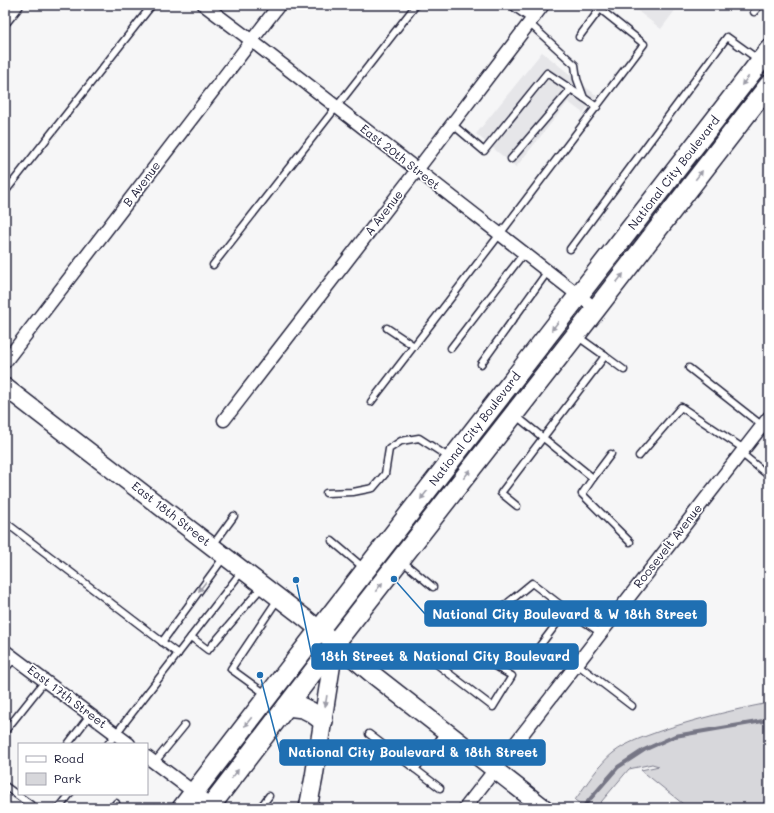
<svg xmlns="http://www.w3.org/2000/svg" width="774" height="813" viewBox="0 0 774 813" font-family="Mali,sans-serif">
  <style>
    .built { fill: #e6e6e9 }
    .green { fill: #d7d7db; stroke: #7c7c8b }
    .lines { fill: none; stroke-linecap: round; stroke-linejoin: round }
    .stream { stroke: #767685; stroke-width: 4 }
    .lane-casing { stroke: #22223b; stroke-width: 9 }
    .street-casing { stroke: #22223b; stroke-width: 15 }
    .secondary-casing { stroke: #22223b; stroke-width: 20 }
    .primary-casing { stroke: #22223b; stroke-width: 22 }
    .lane { stroke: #fff; stroke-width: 6 }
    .street { stroke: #fff; stroke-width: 12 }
    .secondary { stroke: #fff; stroke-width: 17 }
    .primary { stroke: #fff; stroke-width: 19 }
    .oneway { fill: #9c9ca7 }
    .labels { text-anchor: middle; stroke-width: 3.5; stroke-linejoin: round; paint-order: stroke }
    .street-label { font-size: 12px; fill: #22223b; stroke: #fff }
    .leader { fill: none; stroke: #1f6fb2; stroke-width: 1.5 }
    .callout-dot { fill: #1f6fb2; stroke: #fff; stroke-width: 1.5 }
    .callout { fill: #1f6fb2; stroke: #1f6fb2; stroke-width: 1.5 }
    .callout-label { font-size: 13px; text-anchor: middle; font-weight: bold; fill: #fff }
  </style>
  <rect width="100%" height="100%" fill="#f6f6f7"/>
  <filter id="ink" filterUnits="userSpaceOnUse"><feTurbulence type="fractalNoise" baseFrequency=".025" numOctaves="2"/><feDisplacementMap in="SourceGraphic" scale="8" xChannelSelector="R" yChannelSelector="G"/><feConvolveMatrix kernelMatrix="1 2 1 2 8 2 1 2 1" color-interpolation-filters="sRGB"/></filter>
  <g filter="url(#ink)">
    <g class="built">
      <polygon points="630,5 679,5 661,29"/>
      <polygon points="542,52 597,96 583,113 568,102 516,167 476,134"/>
    </g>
    <path class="green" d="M 769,703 L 769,807 L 768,808 L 688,808 L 641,770 L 659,766 L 652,764 L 629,769 L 596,808 L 585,808 L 575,800 C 586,785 600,763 613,753 C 627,742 644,737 660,731 C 696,719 732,710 769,703 Z"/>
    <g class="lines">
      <polyline class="stream" points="584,806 618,767 644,750 675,736 769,720"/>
      <g class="lane-casing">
        <g id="lane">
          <polyline points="754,12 760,5"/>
          <polyline points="529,23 575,65 577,79 584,98 597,107"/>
          <polyline points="452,124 484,151 547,73 584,98"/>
          <polyline points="511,159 571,89"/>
          <polyline points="5,192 152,5"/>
          <polyline points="570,249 727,37 759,60"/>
          <polyline points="213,265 416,5"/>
          <polyline points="387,328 414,346"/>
          <polyline points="577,336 605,356"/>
          <polyline points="451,348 524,253"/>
          <polyline points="481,364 548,271"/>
          <polyline points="689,368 769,431"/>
          <polyline points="371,402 500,234 644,44 600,9 579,37"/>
          <polyline points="515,415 593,478 582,494 630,542"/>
          <polyline points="741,453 769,476"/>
          <polyline points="639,456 681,407 744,449"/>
          <polyline points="593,478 611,454"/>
          <polyline points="326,493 353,492 373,488 385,474 389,449 401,441 419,438 450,458"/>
          <polyline points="517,506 501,493 605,356 624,370"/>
          <polyline points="5,522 178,654"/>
          <polyline points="332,541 365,569"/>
          <polyline points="213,545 234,516"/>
          <polyline points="402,561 433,587"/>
          <polyline points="498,611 532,583 567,610"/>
          <polyline points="191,637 208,650 262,587"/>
          <polyline points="162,642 224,557"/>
          <polyline points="529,660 567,610 601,633"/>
          <polyline points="434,662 493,707 512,676 479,657"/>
          <polyline points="577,664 632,706"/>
          <polyline points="5,669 15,658"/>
          <polyline points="267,695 231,669 278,599"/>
          <polyline points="6,730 45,681"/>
          <polyline points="369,734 415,769 445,733"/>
          <polyline points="68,744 90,715"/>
          <polyline points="108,744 242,571"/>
          <polyline points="154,763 185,725"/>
          <polyline points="415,769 440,788"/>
          <polyline points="5,786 35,808"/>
          <polyline points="59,808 70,794"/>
          <polyline points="112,808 116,803"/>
          <polyline points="260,808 269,796"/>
        </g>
      </g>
      <g class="street-casing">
        <g id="street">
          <polyline points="204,5 252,41 596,309"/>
          <polyline points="516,5 533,17"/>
          <polyline points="5,20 17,5"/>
          <polyline points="5,362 279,5"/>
          <polyline points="224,420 417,170 543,5"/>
          <polyline points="5,651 129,744"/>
          <polyline points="147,757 211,805"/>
          <polyline points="465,808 769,417"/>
        </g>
      </g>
      <g class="secondary-casing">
        <g id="secondary">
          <polyline points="5,387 279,598 305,618 371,673 544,808"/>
          <polyline points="308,808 314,777 335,643"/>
        </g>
      </g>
      <g class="primary-casing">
        <g id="primary">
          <polyline points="287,706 303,708 311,712 323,721"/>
          <polyline points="182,808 319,630 769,50"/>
          <polyline points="209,808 335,643 596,309 769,85"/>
        </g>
      </g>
      <use href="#lane" class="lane"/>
      <use href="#street" class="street"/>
      <use href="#secondary" class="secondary"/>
      <use href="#primary" class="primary"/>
    </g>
    <defs><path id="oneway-solid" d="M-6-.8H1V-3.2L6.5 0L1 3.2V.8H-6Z"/></defs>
    <g class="oneway">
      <use href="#oneway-solid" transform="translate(745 81) rotate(128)"/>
      <use href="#oneway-solid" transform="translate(699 175) rotate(-52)"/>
      <use href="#oneway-solid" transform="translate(620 278) rotate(-52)"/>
      <use href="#oneway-solid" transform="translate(555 326) rotate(128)"/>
      <use href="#oneway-solid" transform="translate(467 474) rotate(-52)"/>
      <use href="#oneway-solid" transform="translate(424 495) rotate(128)"/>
      <use href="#oneway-solid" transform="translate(202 587) rotate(127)"/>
      <use href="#oneway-solid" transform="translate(379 587) rotate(-52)"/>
      <use href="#oneway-solid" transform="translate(326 701) rotate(99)"/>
      <use href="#oneway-solid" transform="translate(248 722) rotate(128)"/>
      <use href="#oneway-solid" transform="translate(235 774) rotate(-53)"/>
    </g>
  </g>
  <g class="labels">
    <g class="street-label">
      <text transform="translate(400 157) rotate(38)" y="4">East 20th Street</text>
      <text transform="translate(674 173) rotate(-52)" y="4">National City Boulevard</text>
      <text transform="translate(142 184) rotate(-53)" y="4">B Avenue</text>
      <text transform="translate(384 213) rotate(-52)" y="4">A Avenue</text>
      <text transform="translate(475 429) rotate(-52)" y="4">National City Boulevard</text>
      <text transform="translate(171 514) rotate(38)" y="4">East 18th Street</text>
      <text transform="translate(668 546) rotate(-52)" y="4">Roosevelt Avenue</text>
      <text transform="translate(67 697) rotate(37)" y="4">East 17th Street</text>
    </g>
  </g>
  <path class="leader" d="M394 579L425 614M296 580L312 657M260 675L280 752"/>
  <g class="callout-dot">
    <circle cx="394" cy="579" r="4"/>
    <circle cx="296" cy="580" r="4"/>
    <circle cx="260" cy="675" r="4"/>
  </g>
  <g class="callout">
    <rect x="425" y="601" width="281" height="25" rx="4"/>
    <rect x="312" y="644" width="266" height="25" rx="4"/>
    <rect x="280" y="740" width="265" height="25" rx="4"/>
  </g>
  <g class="callout-label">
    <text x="565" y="619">National City Boulevard &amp; W 18th Street</text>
    <text x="445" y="661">18th Street &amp; National City Boulevard</text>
    <text x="413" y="757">National City Boulevard &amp; 18th Street</text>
  </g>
  <rect width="774" height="813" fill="none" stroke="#fff" stroke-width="20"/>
  <rect x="10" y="10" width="754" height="793" fill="none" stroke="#22223b" stroke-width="1.5" filter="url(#ink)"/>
  <rect x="18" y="743" width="130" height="52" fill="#ffffff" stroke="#a7a7b1"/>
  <rect x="26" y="756" width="20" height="6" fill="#ffffff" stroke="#a7a7b1"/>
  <text x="54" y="763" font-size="12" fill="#22223b">Road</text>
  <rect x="26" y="773" width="20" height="12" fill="#d7d7db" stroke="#a7a7b1"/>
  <text x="54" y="783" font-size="12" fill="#22223b">Park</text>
</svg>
